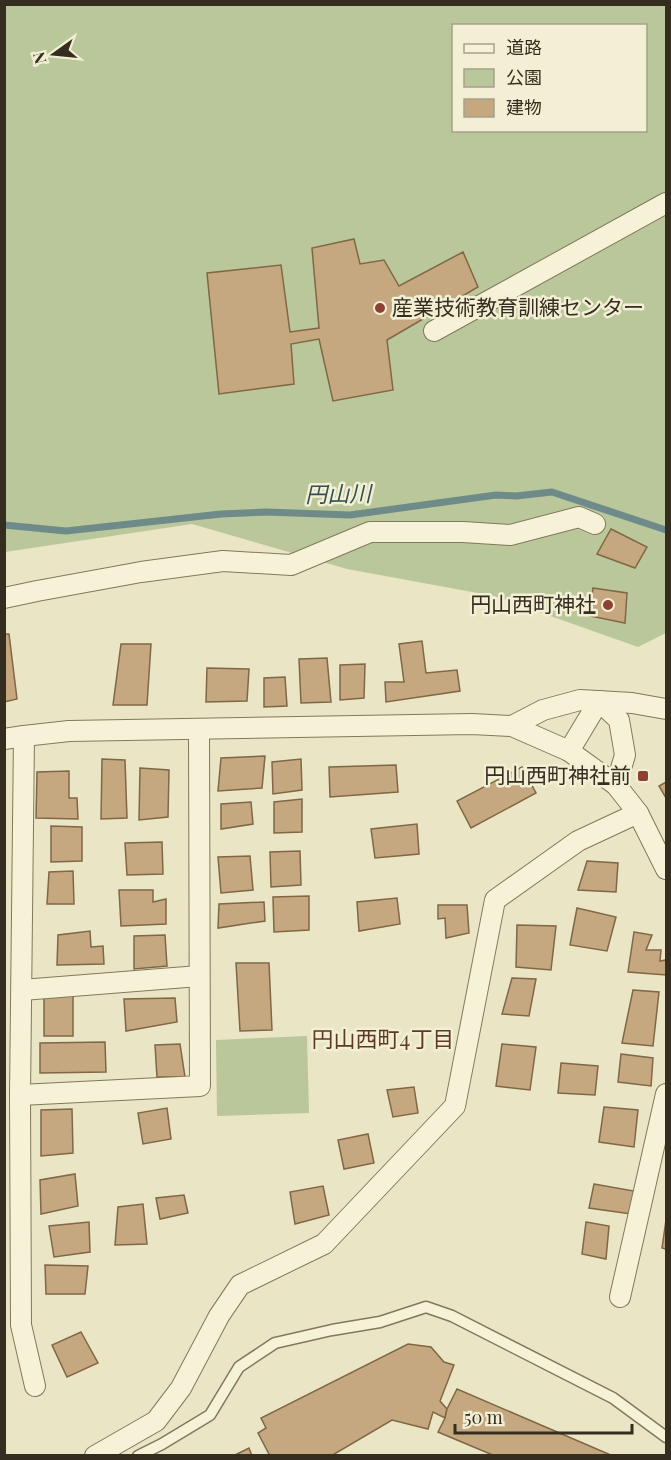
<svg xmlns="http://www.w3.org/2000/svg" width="671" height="1460" viewBox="0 0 671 1460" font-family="'Playfair Display','Noto Sans JP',serif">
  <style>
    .green { fill: #bac79a; fill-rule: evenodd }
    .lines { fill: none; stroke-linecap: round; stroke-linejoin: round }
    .stream { stroke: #6e8b89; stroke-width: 7 }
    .building { fill: #c5a87f; stroke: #806745; stroke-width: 1.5 }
    .service-casing { stroke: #83785d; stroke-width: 13 }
    .minor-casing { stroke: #83785d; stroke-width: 22 }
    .service { stroke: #f6f2d8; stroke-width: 10 }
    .minor { stroke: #f6f2d8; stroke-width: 20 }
    .poi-dot { fill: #8d4133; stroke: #f2efd4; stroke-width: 2 }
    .labels { text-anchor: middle; stroke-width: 5; stroke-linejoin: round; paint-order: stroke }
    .poi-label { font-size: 21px; fill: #352d1f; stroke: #f2efd4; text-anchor: end }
    .water-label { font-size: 22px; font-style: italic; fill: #305053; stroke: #f2efd4 }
    .neighbourhood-label { font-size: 22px; fill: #5e3923; stroke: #f2efd4 }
  </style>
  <rect width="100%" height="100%" fill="#eae5c5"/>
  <g class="green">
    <path d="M 5,5 L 666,5 L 666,633 L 638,647 L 494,596 L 347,569 L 192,524 L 5,552 ZM 454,26 L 646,26 L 646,130 L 454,130 Z"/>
    <polygon points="307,1036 309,1113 217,1116 216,1040"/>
  </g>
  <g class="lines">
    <polyline class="stream" points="4,525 66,531 221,514 266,512 350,515 496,495 516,496 552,492 666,530"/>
  </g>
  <g class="building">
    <polygon points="354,239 360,264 384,260 399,286 463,252 478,287 387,340 393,390 333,401 319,339 291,344 294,384 219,394 207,273 281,265 290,332 319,328 312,248"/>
    <polygon points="611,529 647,547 635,568 597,554"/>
    <polygon points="593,588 627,593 625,623 590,616"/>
    <polygon points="4,634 9,634 17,699 4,702"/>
    <polygon points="422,641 426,673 457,670 460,691 386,702 385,682 404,682 399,644"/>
    <polygon points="121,644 151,644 147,705 113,705"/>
    <polygon points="327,658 331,702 301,703 299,659"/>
    <polygon points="365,664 364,698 340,700 340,665"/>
    <polygon points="207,668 249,669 247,701 206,702"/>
    <polygon points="285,677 287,706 264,707 264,678"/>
    <polygon points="265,756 262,788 218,791 221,758"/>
    <polygon points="102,759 125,760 127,818 101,819"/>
    <polygon points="301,759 302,790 273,794 272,762"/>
    <polygon points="396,765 398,792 330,797 329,767"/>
    <polygon points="522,767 536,793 471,828 457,801"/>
    <polygon points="140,768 169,770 168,817 139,820"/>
    <polygon points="69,771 69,798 77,798 78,819 36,818 37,772"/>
    <polygon points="666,782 666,798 659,786"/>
    <polygon points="302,799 302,832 274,833 274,802"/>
    <polygon points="251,802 253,824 221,829 221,804"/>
    <polygon points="417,824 419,854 375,858 371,829"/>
    <polygon points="51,826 82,827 82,861 51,862"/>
    <polygon points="162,842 163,874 127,875 125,843"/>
    <polygon points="300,851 301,885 271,887 270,852"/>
    <polygon points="250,856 253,890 221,893 218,857"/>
    <polygon points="587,861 618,863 616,892 578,890"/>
    <polygon points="73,871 74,904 47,904 49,872"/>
    <polygon points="119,890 153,890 153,902 166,899 166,924 121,926"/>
    <polygon points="309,896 309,930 274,932 273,897"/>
    <polygon points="397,898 400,924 359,931 357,902"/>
    <polygon points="264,902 265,921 218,928 219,904"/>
    <polygon points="438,905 467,905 469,933 446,938 445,918 438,919"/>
    <polygon points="577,908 616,917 607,951 570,945"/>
    <polygon points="517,925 556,926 551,970 516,967"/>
    <polygon points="90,931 91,947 103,946 104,964 57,965 58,935"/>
    <polygon points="634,932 652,935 646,950 661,950 660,961 666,960 666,975 628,972"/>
    <polygon points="165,935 167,966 134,969 134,936"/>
    <polygon points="236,963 269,963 272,1030 240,1031"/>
    <polygon points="512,978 536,979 529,1016 502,1014"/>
    <polygon points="633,990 659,992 653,1046 622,1043"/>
    <polygon points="44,993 73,995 73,1036 44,1036"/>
    <polygon points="175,998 177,1022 126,1031 124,999"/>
    <polygon points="105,1042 106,1072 40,1073 40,1043"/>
    <polygon points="180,1044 185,1077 157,1077 155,1045"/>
    <polygon points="502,1044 536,1047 530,1090 496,1086"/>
    <polygon points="621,1054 653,1058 651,1086 618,1082"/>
    <polygon points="561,1063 598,1066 595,1095 558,1093"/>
    <polygon points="414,1087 418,1113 393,1117 387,1090"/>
    <polygon points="604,1107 638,1110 634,1147 599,1142"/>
    <polygon points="167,1108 171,1139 143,1144 138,1113"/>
    <polygon points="72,1109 73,1153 41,1156 41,1110"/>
    <polygon points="368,1134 374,1163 344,1169 338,1140"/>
    <polygon points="75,1174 78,1206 41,1214 40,1180"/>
    <polygon points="594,1184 634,1191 631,1214 589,1208"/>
    <polygon points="323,1186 329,1215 295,1224 290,1192"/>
    <polygon points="184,1195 188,1213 160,1219 156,1198"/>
    <polygon points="143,1204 147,1244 115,1245 118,1207"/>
    <polygon points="666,1220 666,1249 662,1248"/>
    <polygon points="89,1222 90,1252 54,1257 49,1226"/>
    <polygon points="586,1222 609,1226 606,1259 582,1254"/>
    <polygon points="45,1265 88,1266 85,1294 46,1294"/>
    <polygon points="81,1332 98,1363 67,1377 52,1345"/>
    <polygon points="408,1344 431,1347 444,1362 454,1365 440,1401 447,1409 445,1418 433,1412 428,1429 392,1420 331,1456 270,1456 258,1433 266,1428 261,1418"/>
    <polygon points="457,1389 613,1456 495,1456 438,1432 445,1418 447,1409"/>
    <polygon points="249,1448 252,1456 233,1456"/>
  </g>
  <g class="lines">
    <g class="service-casing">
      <polyline id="service" points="138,1456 162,1444 210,1415 239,1367 275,1343 332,1330 380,1322 426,1307 452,1316 613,1398 666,1437"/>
    </g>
    <g class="minor-casing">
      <g id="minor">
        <polyline points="434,331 666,203"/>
        <polyline points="4,598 37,591 141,572 223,561 291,565 370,532 463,532 510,535 579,517 595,524"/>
        <polyline points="599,701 619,720 625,755 616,785"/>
        <polyline points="512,726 543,710 580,700 632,703 666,709"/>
        <polyline points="24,736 20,1095 21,1325 35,1386"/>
        <polyline points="4,739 24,736 69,731 472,724 512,726 569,751 616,785 638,813 666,869"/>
        <polyline points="569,751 599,701"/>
        <polyline points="22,990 199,976"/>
        <polyline points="20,1095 200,1086 199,729"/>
        <polyline points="620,1297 666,1094"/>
        <polyline points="95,1456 156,1421 181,1388 219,1316 240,1285 324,1244 455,1106 495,900 578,841 638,813"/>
      </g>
    </g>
    <use href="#service" class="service"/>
    <use href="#minor" class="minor"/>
  </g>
  <g class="poi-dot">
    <circle cx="380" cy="308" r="6"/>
    <circle cx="608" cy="605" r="6"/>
    <rect x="637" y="770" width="12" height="12" rx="3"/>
  </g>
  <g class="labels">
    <g class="poi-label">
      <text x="392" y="315" text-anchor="start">産業技術教育訓練センター</text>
      <text x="596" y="612">円山西町神社</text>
      <text x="631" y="783">円山西町神社前</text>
    </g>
    <g class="water-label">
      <text transform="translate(338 494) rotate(-1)" y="8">円山川</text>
    </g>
    <g class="neighbourhood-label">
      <text x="383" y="1047">円山西町4丁目</text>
    </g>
  </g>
  <rect width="671" height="1460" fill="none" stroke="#352d1f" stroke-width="12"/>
  <rect x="452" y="24" width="195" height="108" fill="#f2efd4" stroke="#a6a18c" stroke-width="1.5"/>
  <rect x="464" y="44" width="30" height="9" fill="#f6f2d8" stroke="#a6a18c" stroke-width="1.5"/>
  <text x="506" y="54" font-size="18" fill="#352d1f">道路</text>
  <rect x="464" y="69" width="30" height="18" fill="#bac79a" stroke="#a6a18c" stroke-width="1.5"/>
  <text x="506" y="84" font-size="18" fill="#352d1f">公園</text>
  <rect x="464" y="99" width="30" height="18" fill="#c5a87f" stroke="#a6a18c" stroke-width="1.5"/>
  <text x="506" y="114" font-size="18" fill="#352d1f">建物</text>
  <g transform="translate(54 54) rotate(255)" stroke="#f2efd4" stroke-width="4.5" paint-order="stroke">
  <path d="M0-4.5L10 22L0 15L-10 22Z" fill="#352d1f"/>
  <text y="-9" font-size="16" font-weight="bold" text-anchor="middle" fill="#352d1f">N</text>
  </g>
  <path d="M455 1424v9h177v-9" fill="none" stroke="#352d1f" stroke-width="3"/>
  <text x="464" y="1424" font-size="18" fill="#352d1f" stroke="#f2efd4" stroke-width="4.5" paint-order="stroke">50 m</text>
</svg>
